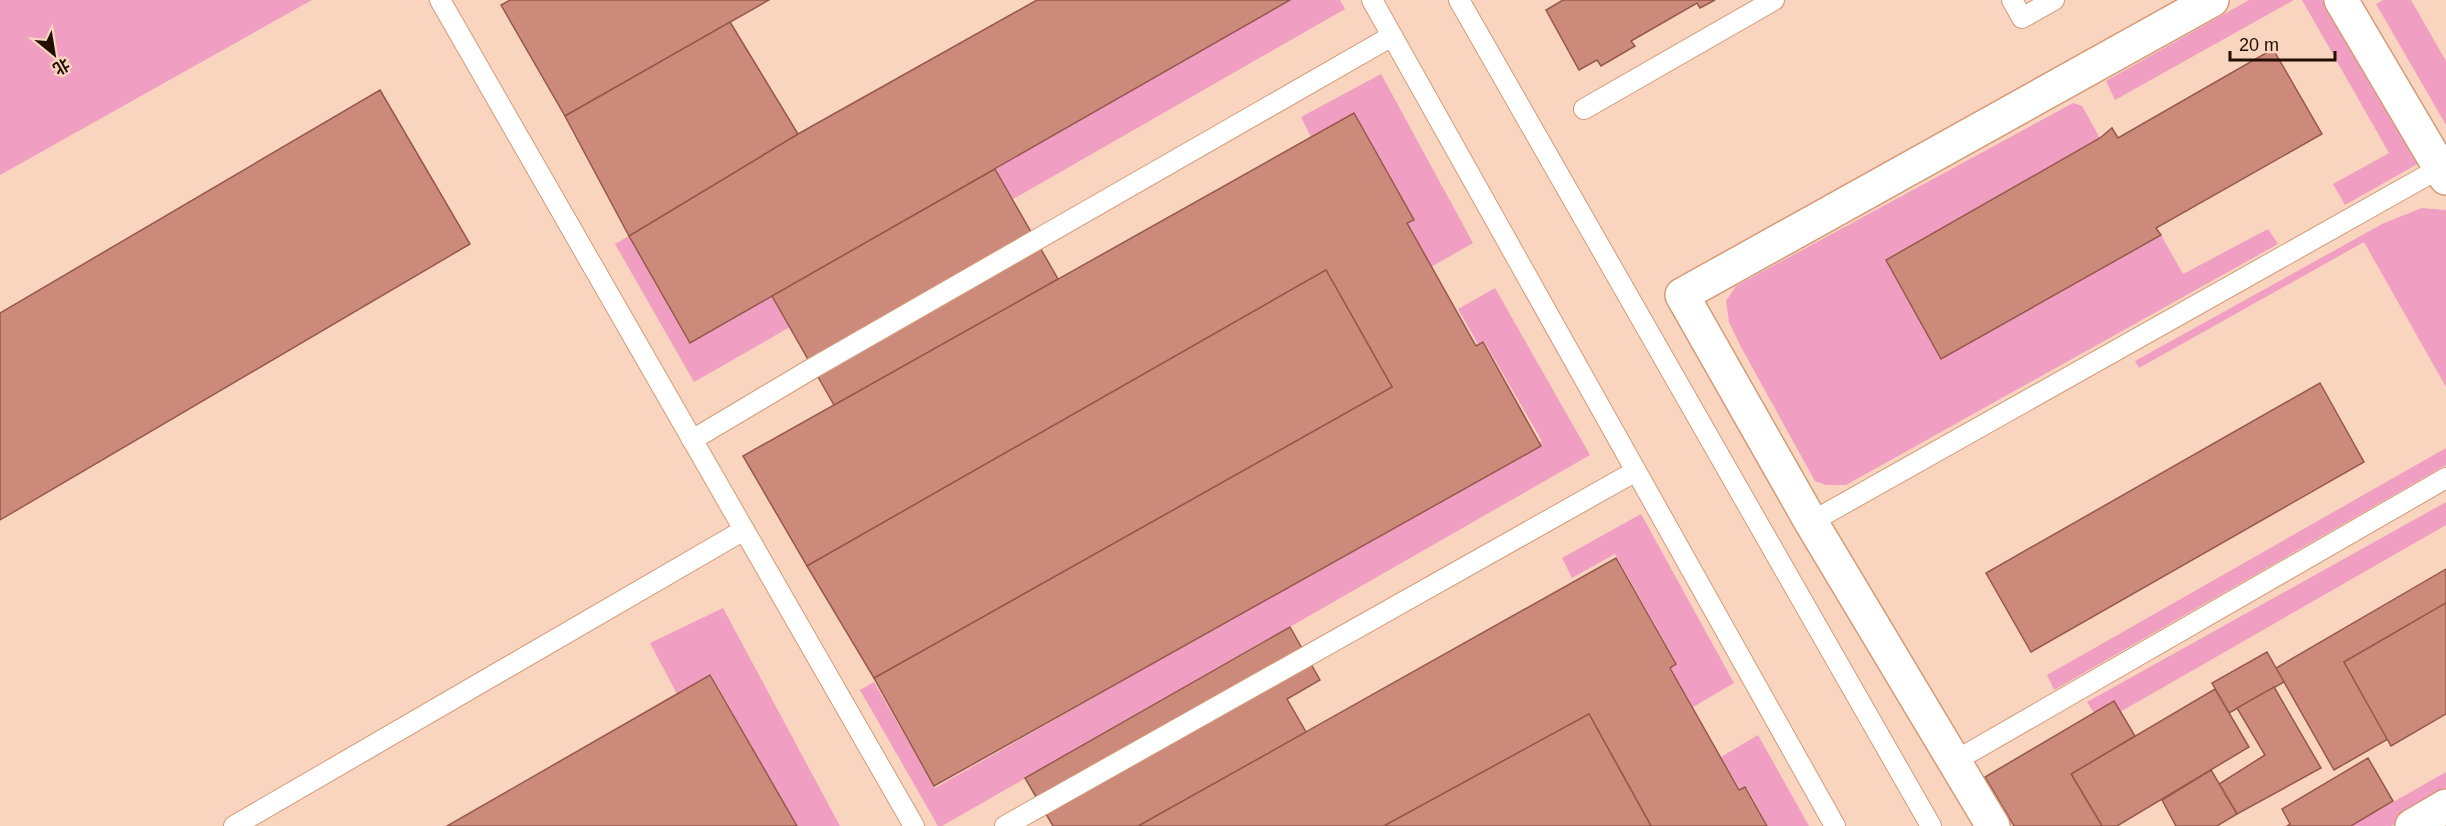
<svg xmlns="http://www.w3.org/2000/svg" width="2446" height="826" viewBox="0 0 2446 826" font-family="Arial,'Noto Sans SC',sans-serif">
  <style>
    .green { fill: #f09fc2 }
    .building { fill: #cc8a7b; stroke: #96584b; stroke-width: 1.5 }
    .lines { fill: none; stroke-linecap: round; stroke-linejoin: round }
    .lane-casing { stroke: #d59b77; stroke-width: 22 }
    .street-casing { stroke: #d59b77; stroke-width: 36 }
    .lane { stroke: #fff; stroke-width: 20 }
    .street { stroke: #fff; stroke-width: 33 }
  </style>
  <rect width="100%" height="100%" fill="#f9d4be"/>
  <g class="green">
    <polygon points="0,0 312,0 0,175"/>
    <polygon points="1290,0 1340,0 1345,9 694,382 615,244 629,236 690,343"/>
    <polygon points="2249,0 2294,0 2115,100 2106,81"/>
    <polygon points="2302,0 2329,0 2421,162 2345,205 2333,184 2389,153"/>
    <polygon points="2383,0 2411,0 2446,61 2446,125 2376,4"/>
    <polygon points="1381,74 1473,243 1431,267 1407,223 1413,220 1354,113 1311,137 1301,117"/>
    <polygon points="2073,103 2082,106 2100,138 1886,260 1941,358 2161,235 2183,274 2268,229 2278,244 1846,485 1826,485 1815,481 1741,347 1729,322 1726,301 1736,286"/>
    <polygon points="2422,208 2446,210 2446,387 2364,242 2139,368 2135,361 2384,223"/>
    <polygon points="1495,288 1590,455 942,826 938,826 860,690 874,682 935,788 1542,441 1484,341 1478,344 1458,309"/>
    <polygon points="2446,448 2446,465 2054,690 2047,675"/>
    <polygon points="2446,502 2446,525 2120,712 2114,701 2094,713 2087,702"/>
    <polygon points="1641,514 1734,683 1693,707 1668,663 1675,660 1615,554 1572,578 1562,558"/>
    <polygon points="723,608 840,826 797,826 711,675 677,694 650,643"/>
    <polygon points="1758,735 1809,826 1768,826 1747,788 1741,791 1721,757"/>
    <polygon points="2446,772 2446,796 2391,826 2351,826"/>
  </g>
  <g class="building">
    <polygon points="510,0 769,0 565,116 501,5"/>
    <polygon points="1037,0 1290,0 690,343 629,236 798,134"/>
    <polygon points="1563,0 1715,0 1700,8 1697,3 1631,41 1635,46 1601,66 1597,60 1579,70 1546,10"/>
    <polygon points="730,22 798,134 629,236 565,116"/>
    <polygon points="2273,49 2322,134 2156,228 2161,235 1941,359 1886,260 2100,138 2112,128 2118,138"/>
    <polygon points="380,90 470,244 0,520 0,313"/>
    <polygon points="1354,113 1414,220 1407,223 1476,346 1483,342 1541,446 934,786 874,678 1392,387 1326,270 807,566 743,456"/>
    <polygon points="995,169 1058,279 834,405 772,296"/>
    <polygon points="1326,270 1392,387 874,678 807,566"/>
    <polygon points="2320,383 2364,462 2031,652 1986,573"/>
    <polygon points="1616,558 1676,664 1670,668 1739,790 1745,787 1767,826 1651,826 1589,714 1384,826 1138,826"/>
    <polygon points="2446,569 2446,603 2344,662 2388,739 2334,770 2276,668"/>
    <polygon points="2446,603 2446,714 2391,746 2344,662"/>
    <polygon points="1290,627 1320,680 1287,699 1306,732 1138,826 1053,826 1025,778"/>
    <polygon points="2267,652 2284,682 2229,713 2212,683"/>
    <polygon points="710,675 797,826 447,826 677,694"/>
    <polygon points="2274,687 2321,768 2237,814 2219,784 2265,755 2237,708"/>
    <polygon points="2215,689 2249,747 2117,826 2102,826 2071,774"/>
    <polygon points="2114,701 2135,736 2071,774 2102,826 2014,826 1985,777"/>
    <polygon points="1589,714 1651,826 1384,826"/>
    <polygon points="2368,758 2393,801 2351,826 2287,826 2290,824 2282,809"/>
    <polygon points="2211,770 2237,814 2217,826 2176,826 2162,800"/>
  </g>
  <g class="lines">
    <g class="lane-casing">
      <g id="lane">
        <polyline points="440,0 914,826"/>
        <polyline points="1372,0 1835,826"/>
        <polyline points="1459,0 1931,826"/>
        <polyline points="2012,0 2022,18 2054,0"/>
        <polyline points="1584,109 1774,0"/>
        <polyline points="692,440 813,368 1392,36"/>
        <polyline points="1811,522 2440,168"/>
        <polyline points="1955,761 2446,478"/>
        <polyline points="234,826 744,530"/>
        <polyline points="1005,826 1636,471"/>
      </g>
    </g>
    <g class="street-casing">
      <g id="street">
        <polyline points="2341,0 2446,178"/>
        <polyline points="1993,826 1811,522 1682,295 2212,0"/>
        <polyline points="2412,826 2446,806"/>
      </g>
    </g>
    <use href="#lane" class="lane"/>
    <use href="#street" class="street"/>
  </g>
  <g transform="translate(54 54) rotate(150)" stroke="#f9d4be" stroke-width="4.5" paint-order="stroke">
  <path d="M0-4.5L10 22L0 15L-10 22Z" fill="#220e02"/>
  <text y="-9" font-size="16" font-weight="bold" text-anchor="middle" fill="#220e02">北</text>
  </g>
  <path d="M2230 51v9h105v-9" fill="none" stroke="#220e02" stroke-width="3"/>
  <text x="2239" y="51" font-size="18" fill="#220e02" stroke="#f9d4be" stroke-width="4.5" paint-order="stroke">20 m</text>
</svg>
